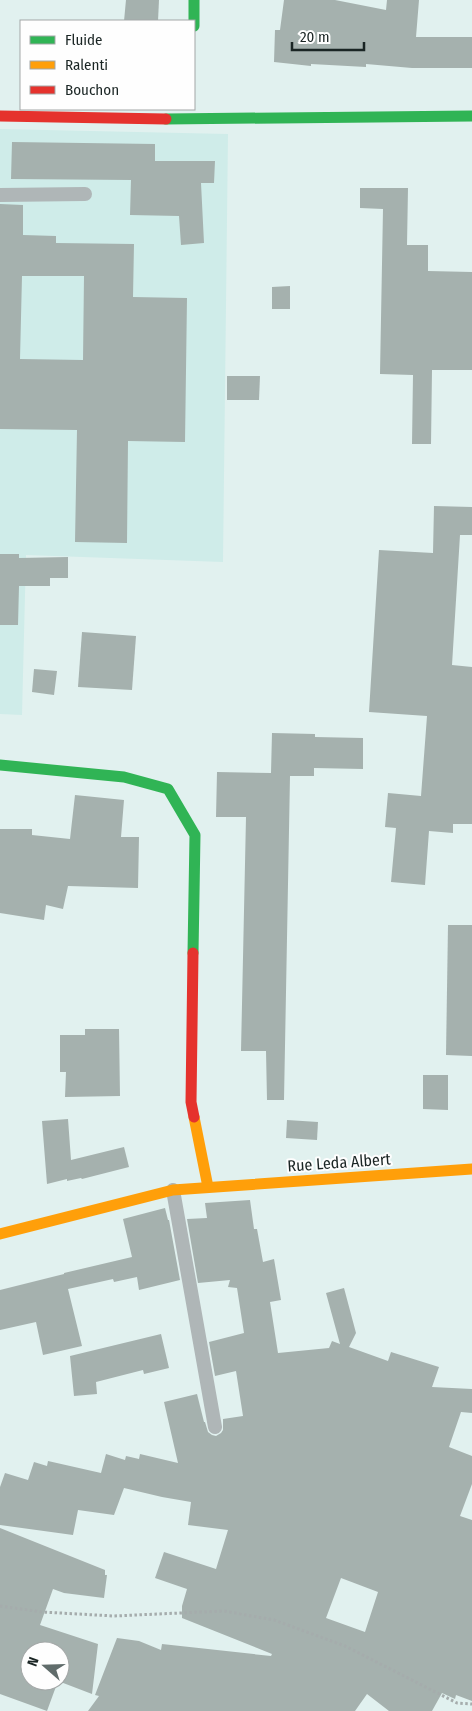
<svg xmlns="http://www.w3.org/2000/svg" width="472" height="1711" viewBox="0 0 472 1711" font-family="'Fira Sans Condensed',sans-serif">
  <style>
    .built { fill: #cfece9 }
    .building { fill: #a5b1ae; fill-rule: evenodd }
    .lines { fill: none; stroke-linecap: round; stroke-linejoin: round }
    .path { stroke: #a5acac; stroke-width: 3; stroke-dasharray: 2.5 2.5; stroke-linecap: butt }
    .lane { stroke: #afb6b7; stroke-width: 14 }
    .fast { stroke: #30b455; stroke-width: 11 }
    .slow { stroke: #ff9f0a; stroke-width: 11 }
    .jam { stroke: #e5322d; stroke-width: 11 }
    .labels { text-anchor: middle; stroke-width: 4; stroke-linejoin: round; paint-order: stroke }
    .street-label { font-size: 16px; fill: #1a2524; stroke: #fefefe }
  </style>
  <rect width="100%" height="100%" fill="#e1f1ef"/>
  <polygon class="built" points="0,129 228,134 223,562 26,555 22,715 0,714"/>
  <g class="building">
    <polygon points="126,0 159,0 158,21 124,21"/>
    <polygon points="284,0 335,0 386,10 387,0 419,0 416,37 472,37 472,68 412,68 366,64 366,67 311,64 311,66 274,62 275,30 280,30"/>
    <polygon points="12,142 155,144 155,161 215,161 214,183 201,183 204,243 181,245 179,216 130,215 131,180 11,179"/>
    <polygon points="360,188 408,188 407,245 428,245 428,271 472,272 472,370 432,370 431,444 412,444 413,375 380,374 383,209 360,208"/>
    <path d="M 0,204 L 23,205 L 23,235 L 56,236 L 56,243 L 134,244 L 133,297 L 187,298 L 185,442 L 128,441 L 127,543 L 75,542 L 77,430 L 0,429 ZM 22,276 L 84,276 L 83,360 L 20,359 Z"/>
    <polygon points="290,286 290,309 272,309 272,287"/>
    <polygon points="227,376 260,376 259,400 227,400"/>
    <polygon points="434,506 472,507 472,535 460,535 452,665 472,667 472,824 453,824 453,833 429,831 425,885 391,882 396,828 385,827 388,793 421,796 427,716 369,712 379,550 433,553"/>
    <polygon points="0,554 19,554 19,558 68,557 68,578 50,578 50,586 19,586 18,625 0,625"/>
    <polygon points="82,632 136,636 132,690 78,687"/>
    <polygon points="34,669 57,671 54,695 32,692"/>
    <polygon points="272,733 315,734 315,737 363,738 363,769 314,768 314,776 290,776 284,1100 267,1100 266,1051 241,1051 246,817 216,817 217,772 271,773"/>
    <polygon points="75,795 124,800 121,837 139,837 138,888 68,886 63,909 46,905 44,920 0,913 0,829 32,829 32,835 70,839"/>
    <polygon points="448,925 472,925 472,1056 446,1055"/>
    <polygon points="85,1029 119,1029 120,1096 65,1097 66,1072 60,1072 60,1035 85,1035"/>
    <polygon points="423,1075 448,1075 448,1110 423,1109"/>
    <polygon points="68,1119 71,1160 124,1147 129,1167 82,1179 81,1178 67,1181 67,1179 47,1184 42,1121"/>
    <polygon points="287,1120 318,1122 317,1140 286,1138"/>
    <path d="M 250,1200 L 254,1229 L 257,1229 L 263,1262 L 274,1259 L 281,1300 L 270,1302 L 278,1353 L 329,1348 L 332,1341 L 340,1344 L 326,1293 L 344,1288 L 356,1333 L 349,1347 L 388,1361 L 391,1352 L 439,1367 L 432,1387 L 472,1389 L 472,1413 L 461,1412 L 449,1447 L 472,1456 L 472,1484 L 460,1516 L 472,1520 L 472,1701 L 456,1695 L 455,1699 L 442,1693 L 432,1711 L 389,1711 L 367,1694 L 355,1711 L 88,1711 L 99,1696 L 95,1695 L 117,1638 L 139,1641 L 161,1650 L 162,1644 L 271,1656 L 272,1654 L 182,1618 L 182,1606 L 187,1589 L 155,1578 L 164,1552 L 216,1569 L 228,1530 L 188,1525 L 191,1502 L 162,1497 L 124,1488 L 114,1515 L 78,1510 L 73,1535 L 0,1525 L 0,1487 L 5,1473 L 28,1480 L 34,1462 L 47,1466 L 48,1461 L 101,1473 L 106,1454 L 125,1460 L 126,1456 L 139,1459 L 140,1454 L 178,1463 L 164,1402 L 197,1394 L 204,1422 L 205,1422 L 208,1432 L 212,1435 L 216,1436 L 221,1433 L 223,1430 L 223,1419 L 243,1416 L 236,1371 L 215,1376 L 209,1342 L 244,1333 L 237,1288 L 228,1287 L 230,1280 L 198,1283 L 187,1219 L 207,1218 L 205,1203 ZM 341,1578 L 378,1592 L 365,1632 L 326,1618 Z"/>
    <polygon points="165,1208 168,1220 169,1220 180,1280 139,1290 137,1277 114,1282 113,1279 68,1289 82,1346 43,1355 36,1322 0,1330 0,1290 64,1274 64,1273 132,1257 123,1219"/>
    <polygon points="161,1334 169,1368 144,1374 143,1370 96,1382 97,1394 74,1396 70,1356"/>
    <path d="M 0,1528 L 105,1570 L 105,1575 L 107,1575 L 104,1598 L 64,1593 L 53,1589 L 40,1625 L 98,1644 L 92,1694 L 58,1681 L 47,1711 L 0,1694 ZM 30,1651 L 60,1651 L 60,1681 L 30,1681 Z"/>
  </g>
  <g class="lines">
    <polyline class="path" points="0,1606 42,1612 114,1616 224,1611 274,1620 345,1646 457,1703 472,1704"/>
    <g class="lane">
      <polyline points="0,195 85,194"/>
      <polyline points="173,1190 215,1427"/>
    </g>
    <g class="fast">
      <polyline points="194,0 194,26"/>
      <polyline points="166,119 472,116"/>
      <polyline points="0,765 124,777 168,789 195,835 193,953"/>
    </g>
    <g class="slow">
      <polyline points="194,1117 208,1187"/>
      <polyline points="0,1234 173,1190 472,1169"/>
    </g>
    <g class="jam">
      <polyline points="0,116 166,119"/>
      <polyline points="193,953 191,1102 194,1117"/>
    </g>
  </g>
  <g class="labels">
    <g class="street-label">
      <text transform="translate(339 1162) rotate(-4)" y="6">Rue Leda Albert</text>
    </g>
  </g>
  <rect x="20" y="20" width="175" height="90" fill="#fefefe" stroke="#a3a7a7"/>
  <rect x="30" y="36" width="25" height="8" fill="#30b455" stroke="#a3a7a7"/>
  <text x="65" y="45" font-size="15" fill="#1a2524">Fluide</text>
  <rect x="30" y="61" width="25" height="8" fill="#ff9f0a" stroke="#a3a7a7"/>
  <text x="65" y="70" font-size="15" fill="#1a2524">Ralenti</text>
  <rect x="30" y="86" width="25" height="8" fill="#e5322d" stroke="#a3a7a7"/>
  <text x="65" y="95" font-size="15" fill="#1a2524">Bouchon</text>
  <g transform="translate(45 1666) rotate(290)"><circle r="24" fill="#fefefe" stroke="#a3a7a7"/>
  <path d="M0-4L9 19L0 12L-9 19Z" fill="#606c6b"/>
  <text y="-8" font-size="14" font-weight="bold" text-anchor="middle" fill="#1a2524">N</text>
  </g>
  <path d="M292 42v8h72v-8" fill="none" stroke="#1a2524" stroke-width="2.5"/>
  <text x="300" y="42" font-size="15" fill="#1a2524" stroke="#fefefe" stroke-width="4" paint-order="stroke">20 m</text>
</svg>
